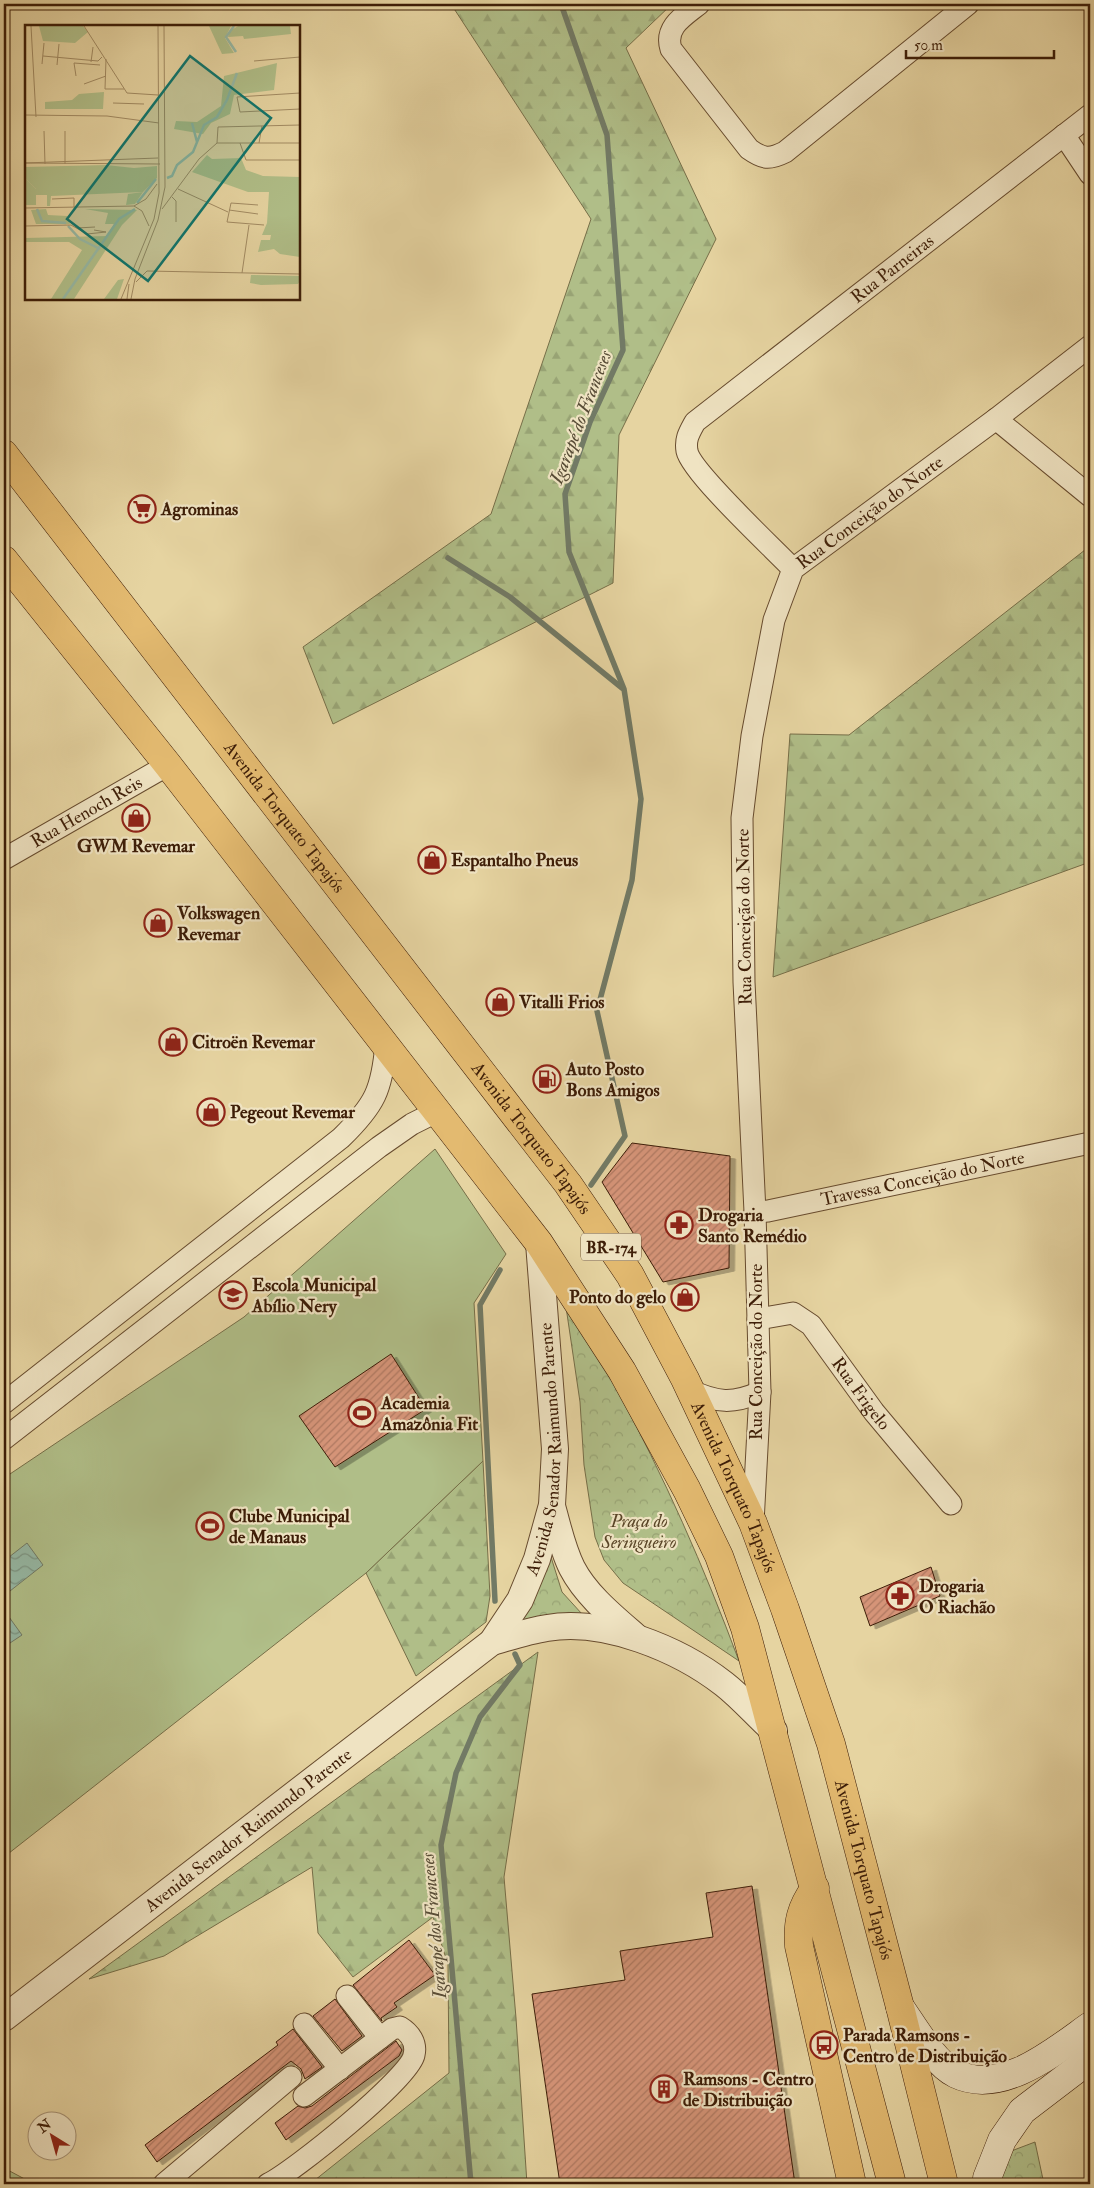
<svg xmlns="http://www.w3.org/2000/svg" width="1094" height="2188" viewBox="0 0 1094 2188" font-family="'IM FELL Double Pica',serif">
  <style>
    .forest { fill: url(#forest-firs); stroke: #766e48 }
    .park { fill: url(#park-crowns); stroke: #766e48 }
    .pitch { fill: #b0be88; stroke: #766e48 }
    .water { fill: url(#water-waves); stroke: #727a65 }
    .lines { fill: none; stroke-linecap: round; stroke-linejoin: round }
    .stream { stroke: #727a65; stroke-width: 5.5 }
    .building { fill: url(#building-hatch); stroke: #3d1d07; filter: url(#shadow) }
    .minor-casing { stroke: #674b2e; stroke-width: 23 }
    .tertiary-casing { stroke: #674b2e; stroke-width: 28 }
    .secondary-casing { stroke: #3d1d07; stroke-width: 29 }
    .trunk-casing { stroke: #3d1d07; stroke-width: 29 }
    .minor { stroke: #efe3c2; stroke-width: 21 }
    .tertiary { stroke: #efe3c2; stroke-width: 26 }
    .secondary { stroke: #efe3c2; stroke-width: 28 }
    .trunk { stroke: #e3ba70; stroke-width: 28 }
    .labels { text-anchor: middle; stroke-width: 4.5; stroke-linejoin: round; paint-order: stroke }
    .shield { fill: #efe3c2; stroke: #72583f; stroke-width: 1 }
    .shield-label { font-size: 16px; font-weight: bold; fill: #3d1d07 }
    .street-label { font-size: 18px; fill: #3d1d07; stroke: #efe3c2 }
    .poi-label { font-size: 18px; font-weight: bold; fill: #3d1d07; stroke: #efe3c2; text-anchor: start }
    .park-label { font-size: 18px; font-style: italic; fill: #5a4527; stroke: #efe3c2 }
    .water-label { font-size: 19px; font-style: italic; fill: #584c36; stroke: #efe3c2 }
    .inset-river { fill: none; stroke: #96b8a4; stroke-width: 2.5 }
    .inset-road { fill: none; stroke: #a28b63; stroke-width: 1 }
    .view { fill: #0f766e; fill-opacity: 0.15; stroke: #0f766e; stroke-width: 2.5 }
    .inset-edge { fill: none; stroke: #3d1d07; stroke-width: 2.5 }
  </style>
  <defs>
    <pattern id="forest-firs" width="22" height="20" patternUnits="userSpaceOnUse" patternTransform="scale(1.25)"><rect width="22" height="20" fill="#b0be88"/><path d="M5 1l3.5 6h-7zM16 11l3.5 6h-7z" fill="#98a374"/></pattern>
    <pattern id="park-crowns" width="20" height="18" patternUnits="userSpaceOnUse" patternTransform="scale(1.25)"><rect width="20" height="18" fill="#b0be88"/><path d="M2 6a3 3 0 1 1 6 0M12 15a3 3 0 1 1 6 0" fill="none" stroke="#98a374"/></pattern>
    <pattern id="water-waves" width="16" height="10" patternUnits="userSpaceOnUse" patternTransform="scale(1.25)"><rect width="16" height="10" fill="#96b8a4"/><path d="M0 5q4-4 8 0t8 0" fill="none" stroke="#7c9584"/></pattern>
    <pattern id="building-hatch" width="6" height="6" patternUnits="userSpaceOnUse" patternTransform="scale(1.25)"><rect width="6" height="6" fill="#d59478"/><path d="M-1 1l2-2M0 6l6-6M5 7l2-2" fill="none" stroke="#ae7860"/></pattern>
    <filter id="shadow"><feDropShadow dx="5.5" dy="3" stdDeviation="0" flood-color="#0004"/></filter>
  </defs>
  <rect width="100%" height="100%" fill="#e6d4a1"/>
  <filter id="stains"><feTurbulence type="fractalNoise" baseFrequency=".004" numOctaves="4"/><feColorMatrix values="0 0 0 0 .2 0 0 0 0 .09 0 0 0 0 .02 0 0 0 .5 -.17"/></filter>
  <radialGradient id="worn" r=".72"><stop offset=".6" stop-color="#630" stop-opacity="0"/><stop offset="1" stop-color="#630" stop-opacity=".3"/></radialGradient>
  <g class="forest">
    <polygon points="451,4 672,4 626,48 716,239 619,435 613,583 333,724 303,647 491,514 591,219"/>
    <polygon points="1090,546 1090,862 773,977 790,734 849,735"/>
    <polygon points="483,1461 490,1596 486,1622 416,1676 366,1573"/>
    <polygon points="538,1652 504,1877 516,2018 527,2184 310,2184 449,2073 448,1965 433,1917 353,1977 318,1933 312,1867 164,1956 89,1979"/>
    <polygon points="4,2168 34,2184 4,2184"/>
  </g>
  <g class="park">
    <path d="M 566,1307 C 582,1334 601,1360 616,1388 C 664,1476 704,1567 739,1661 L 623,1583 L 604,1560 L 595,1537 L 584,1465 L 580,1402 Z"/>
    <polygon points="551,1557 562,1592 582,1614 515,1626"/>
    <polygon points="1035,2142 1044,2184 999,2184 1006,2153"/>
  </g>
  <polygon class="pitch" points="435,1149 506,1254 474,1303 483,1461 366,1573 4,1857 4,1478 244,1317"/>
  <g class="water">
    <polygon points="27,1543 43,1565 10,1591 4,1583 4,1561"/>
    <polygon points="4,1610 22,1635 4,1647"/>
  </g>
  <g class="lines">
    <g class="stream">
      <polyline points="561,4 607,135 623,350 590,422 565,494 569,552 624,689 641,799 632,880 597,1011 625,1136 591,1185"/>
      <polyline points="448,558 510,597 622,688"/>
      <polyline points="495,1601 480,1305 500,1270"/>
      <polyline points="471,2184 441,1845 456,1773 480,1717 520,1665 515,1654"/>
    </g>
  </g>
  <g class="building">
    <polygon points="632,1143 730,1156 729,1268 663,1282 602,1182"/>
    <polygon points="391,1354 426,1409 335,1467 299,1416"/>
    <polygon points="931,1567 940,1596 870,1626 860,1597"/>
    <polygon points="752,1886 795,2184 560,2184 532,1994 625,1980 620,1951 713,1937 706,1893"/>
    <polygon points="409,1940 435,1975 394,2003 397,2007 381,2018 382,2021 353,1985"/>
    <polygon points="335,1999 362,2036 342,2051 313,2016"/>
    <polygon points="293,2029 322,2067 305,2079 301,2069 291,2061 157,2162 145,2145 278,2045 276,2042"/>
    <polygon points="396,2041 402,2050 399,2056 286,2140 275,2123 298,2106 305,2108 312,2106"/>
  </g>
  <g class="lines">
    <g class="minor-casing">
      <g id="minor">
        <path d="M 699,4 C 684,16 664,27 671,49 L 749,149 C 763,159 769,160 785,152 L 968,4"/>
        <polyline points="1064,135 1090,174"/>
        <polyline points="996,419 1090,496"/>
        <path id="s1" d="M 793,569 C 774,549 691,472 687,451 C 685,439 689,433 695,422 L 1090,115"/>
        <path id="s2" d="M 4,859 L 168,765"/>
        <path id="s3" d="M 755,1212 L 768,1211 L 1090,1143"/>
        <path id="s4" d="M 758,1319 L 793,1313 L 811,1325 L 874,1412 L 951,1504"/>
        <path d="M 690,1390 C 717,1403 733,1404 760,1392"/>
        <path d="M 4,1403 L 341,1138 C 375,1105 382,1090 386,1044"/>
        <polyline points="4,1439 379,1147 412,1124 438,1111"/>
        <path id="s5" d="M 753,1523 L 760,1392 L 755,1212 L 744,982 L 742,818 L 752,736 L 774,620 L 793,569 L 996,419 L 1090,346"/>
        <polyline points="347,1996 380,2038"/>
        <polyline points="304,2024 340,2069"/>
        <polyline points="164,2184 291,2077"/>
        <path d="M 268,2184 C 292,2173 410,2078 414,2055 C 417,2043 410,2033 400,2027 L 392,2029 L 304,2096"/>
      </g>
    </g>
    <g class="tertiary-casing">
      <g id="tertiary">
        <path d="M 552,1506 C 558,1527 562,1548 572,1568 C 586,1595 612,1616 635,1636"/>
        <path d="M 492,1642 C 510,1637 528,1631 547,1628 C 604,1618 679,1649 724,1684 C 742,1698 757,1716 774,1731"/>
        <path id="s6" d="M 4,2018 L 492,1642 L 520,1600 L 537,1559 L 552,1505 L 555,1449 L 539,1243"/>
      </g>
    </g>
    <g class="secondary-casing">
      <g id="secondary">
        <path d="M 900,2007 C 914,2027 935,2064 956,2074 C 1002,2096 1055,2051 1090,2026"/>
        <polyline points="987,2184 987,2178 1002,2140 1022,2111 1090,2059"/>
      </g>
    </g>
    <g class="trunk-casing">
      <g id="trunk">
        <path id="s7" d="M 4,454 L 568,1184 L 630,1275 L 685,1379 L 753,1523 L 785,1609 L 831,1744 L 900,2007 L 944,2184"/>
        <polyline points="4,560 168,765 539,1243 622,1371 687,1490 719,1556 745,1628 892,2184"/>
        <path d="M 815,1888 C 801,1907 797,1923 799,1946 L 852,2184"/>
      </g>
    </g>
    <use href="#minor" class="minor"/>
    <use href="#tertiary" class="tertiary"/>
    <use href="#secondary" class="secondary"/>
    <use href="#trunk" class="trunk"/>
  </g>
  <defs>
    <g id="supermarket-ring" transform="scale(1.4375)"><circle r="9.5" fill="#efe3c2" stroke="#8f2418" stroke-width="1.5"/><path d="M-6-5.5h2.5l.6 2H6L4.5 2H-2.5L-4.4-4H-6ZM-1.5 3.2a1.3 1.3 0 1 0 .1 0ZM3 3.2a1.3 1.3 0 1 0 .1 0Z" fill="#8f2418"/></g>
    <g id="shop-ring" transform="scale(1.4375)"><circle r="9.5" fill="#efe3c2" stroke="#8f2418" stroke-width="1.5"/><path d="M-5-2.5h2.3a2.7 3.5 0 0 1 5.4 0H5L5.5 6h-11ZM-1.5-2.5h3a1.5 2.3 0 0 0-3 0Z" fill="#8f2418"/></g>
    <g id="fuel-ring" transform="scale(1.4375)"><circle r="9.5" fill="#efe3c2" stroke="#8f2418" stroke-width="1.5"/><path d="M-5.5-6h7V0h2V4h1.3V-2.5L3-4.5l.8-.8L6-3V5H2.5V1h-1V6h-7ZM-4.2-4.7v3.2H.2V-4.7Z" fill="#8f2418"/></g>
    <g id="pharmacy-ring" transform="scale(1.4375)"><circle r="9.5" fill="#efe3c2" stroke="#8f2418" stroke-width="1.5"/><path d="M-2-6h4v4h4v4h-4v4h-4v-4h-4v-4h4Z" fill="#8f2418"/></g>
    <g id="school-ring" transform="scale(1.4375)"><circle r="9.5" fill="#efe3c2" stroke="#8f2418" stroke-width="1.5"/><path d="M0-5L7-2L0 1L-7-2ZM-4 1L0 2.5L4 1V4Q0 6-4 4Z" fill="#8f2418"/></g>
    <g id="stadium-ring" transform="scale(1.4375)"><circle r="9.5" fill="#efe3c2" stroke="#8f2418" stroke-width="1.5"/><path d="M0-5a6.5 5 0 1 0 0 10a6.5 5 0 1 0 0-10ZM-3.5-1.8h7v3.6h-7Z" fill="#8f2418"/></g>
    <g id="bus-ring" transform="scale(1.4375)"><circle r="9.5" fill="#efe3c2" stroke="#8f2418" stroke-width="1.5"/><path d="M-5-6H5V4H4V6H2V4H-2V6H-4V4H-5ZM-3.5-4V0h7V-4ZM-3.5 1.2v1.5H-2V1.2ZM2 1.2v1.5H3.5V1.2Z" fill="#8f2418"/></g>
    <g id="building-ring" transform="scale(1.4375)"><circle r="9.5" fill="#efe3c2" stroke="#8f2418" stroke-width="1.5"/><path d="M-4-6H4V6H1V3H-1V6H-4ZM-2.5-4.3h1.7v1.8h-1.7ZM.8-4.3h1.7v1.8H.8ZM-2.5-1h1.7V.8h-1.7ZM.8-1h1.7V.8H.8Z" fill="#8f2418"/></g>
  </defs>
  <g fill-rule="evenodd">
    <use href="#supermarket-ring" x="142" y="509"/>
    <use href="#shop-ring" x="136" y="818"/>
    <use href="#shop-ring" x="432" y="860"/>
    <use href="#shop-ring" x="158" y="923"/>
    <use href="#shop-ring" x="500" y="1002"/>
    <use href="#shop-ring" x="173" y="1042"/>
    <use href="#fuel-ring" x="547" y="1079"/>
    <use href="#shop-ring" x="211" y="1112"/>
    <use href="#pharmacy-ring" x="679" y="1225"/>
    <use href="#school-ring" x="233" y="1295"/>
    <use href="#shop-ring" x="685" y="1297"/>
    <use href="#stadium-ring" x="362" y="1413"/>
    <use href="#stadium-ring" x="210" y="1526"/>
    <use href="#pharmacy-ring" x="900" y="1596"/>
    <use href="#bus-ring" x="824" y="2045"/>
    <use href="#building-ring" x="664" y="2089"/>
  </g>
  <g class="labels">
    <rect class="shield" x="581" y="1233.5" width="60" height="27" rx="4"/>
    <g class="shield-label">
      <text x="611" y="1253">BR-174</text>
    </g>
    <g class="street-label">
      <text dy="6" stroke="none"><textPath href="#s1" startOffset="440">Rua Parneiras</textPath></text>
      <text dy="6" stroke="none"><textPath href="#s5" startOffset="1056">Rua Conceição do Norte</textPath></text>
      <text dy="6" stroke="none"><textPath href="#s2" startOffset="95">Rua Henoch Reis</textPath></text>
      <text dy="6" stroke="none"><textPath href="#s7" startOffset="459">Avenida Torquato Tapajós</textPath></text>
      <text transform="translate(744 917) rotate(-91)" y="6">Rua Conceição do Norte</text>
      <text dy="6" stroke="none"><textPath href="#s7" startOffset="864">Avenida Torquato Tapajós</textPath></text>
      <text dy="6" stroke="none"><textPath href="#s3" startOffset="171">Travessa Conceição do Norte</textPath></text>
      <text transform="translate(756 1352) rotate(-90)" y="6">Rua Conceição do Norte</text>
      <text dy="6" stroke="none"><textPath href="#s4" startOffset="142">Rua Frigelo</textPath></text>
      <text dy="6" stroke="none"><textPath href="#s6" startOffset="822">Avenida Senador Raimundo Parente</textPath></text>
      <text dy="6" stroke="none"><textPath href="#s7" startOffset="1269">Avenida Torquato Tapajós</textPath></text>
      <text dy="6" stroke="none"><textPath href="#s6" startOffset="308">Avenida Senador Raimundo Parente</textPath></text>
      <text dy="6" stroke="none"><textPath href="#s7" startOffset="1674">Avenida Torquato Tapajós</textPath></text>
    </g>
    <g class="poi-label">
      <text x="161" y="515">Agrominas</text>
      <text x="136" y="852" text-anchor="middle">GWM Revemar</text>
      <text x="451" y="866">Espantalho Pneus</text>
      <text x="177" y="919">Volkswagen<tspan x="177" dy="21">Revemar</tspan></text>
      <text x="519" y="1008">Vitalli Frios</text>
      <text x="192" y="1048">Citroën Revemar</text>
      <text x="566" y="1075">Auto Posto<tspan x="566" dy="21">Bons Amigos</tspan></text>
      <text x="230" y="1118">Pegeout Revemar</text>
      <text x="698" y="1221">Drogaria<tspan x="698" dy="21">Santo Remédio</tspan></text>
      <text x="252" y="1291">Escola Municipal<tspan x="252" dy="21">Abílio Nery</tspan></text>
      <text x="666" y="1303" text-anchor="end">Ponto do gelo</text>
      <text x="381" y="1409">Academia<tspan x="381" dy="21">Amazônia Fit</tspan></text>
      <text x="229" y="1522">Clube Municipal<tspan x="229" dy="21">de Manaus</tspan></text>
      <text x="919" y="1592">Drogaria<tspan x="919" dy="21">O Riachão</tspan></text>
      <text x="843" y="2041">Parada Ramsons -<tspan x="843" dy="21">Centro de Distribuição</tspan></text>
      <text x="683" y="2085">Ramsons - Centro<tspan x="683" dy="21">de Distribuição</tspan></text>
    </g>
    <g class="park-label">
      <text x="639" y="1527">Praça do<tspan x="639" dy="21">Seringueiro</tspan></text>
    </g>
    <g class="water-label">
      <text transform="translate(580 417) rotate(-69)" y="7">Igarapé do Franceses</text>
      <text transform="translate(433 1926) rotate(-95)" y="7">Igarapé dos Franceses</text>
    </g>
  </g>
  <g transform="translate(25 25)">
    <rect width="275" height="275" fill="#e6d4a1"/>
    <path d="M 14,1 L 58,1 L 63,7 L 50,18 L 18,16 ZM 213,1 L 265,1 L 266,9 L 219,14 L 218,11 L 203,12 L 205,6 ZM 252,38 L 249,65 L 209,70 L 205,89 L 186,98 L 178,109 L 149,104 L 151,96 L 172,97 L 196,81 L 199,51 ZM 79,67 L 78,84 L 20,84 L 20,77 L 47,75 L 54,69 ZM 182,130 L 187,134 L 216,133 L 221,145 L 238,151 L 275,152 L 275,232 L 255,229 L 249,224 L 233,227 L 236,215 L 245,215 L 246,210 L 237,210 L 242,198 L 244,167 L 223,167 L 167,147 ZM 0,153 L 11,164 L 11,180 L 0,180 ZM 118,167 L 110,179 L 101,180 L 103,169 ZM 21,184 L 23,190 L 42,191 L 45,199 L 11,199 L 6,185 ZM 60,184 L 112,185 L 97,200 L 49,274 L 26,274 L 57,225 L 44,217 L 0,217 L 0,213 L 82,211 L 89,199 L 80,199 L 83,188 ZM 226,250 L 275,251 L 275,256 L 273,259 L 236,260 L 225,258 ZM 99,254 L 92,274 L 79,274 L 93,255 Z" fill="#b0be88"/>
    <path d="M 184,1 L 206,1 L 200,13 L 209,28 L 197,29 Z" fill="#b0be88"/>
    <path d="M 81,140 L 109,143 L 132,141 L 132,153 L 118,167 L 26,171 L 25,181 L 22,181 L 22,170 L 11,170 L 11,164 L 0,153 L 0,142 Z" fill="#b0be88"/>
    <path class="inset-river" d="M 209,1 L 201,12 L 211,27M 167,98 L 172,117M 142,153 L 147,151 L 152,140 L 168,127 L 179,100 L 192,92 L 202,75 L 212,48M 112,178 L 131,154M 12,184 L 17,196 L 41,198M 43,201 L 55,214 L 75,224M 38,274 L 94,194 L 110,184"/>
    <path class="inset-road" d="M 6,1 L 11,92M 59,1 L 102,68 L 133,70M 18,31 L 73,36 L 77,32M 81,34 L 80,64 L 99,64M 229,36 L 275,32M 66,37 L 68,22M 17,39 L 19,18M 32,40 L 34,19M 51,51 L 49,38 L 75,40M 59,59 L 81,51M 275,68 L 212,72 L 215,87 L 275,84M 88,78 L 119,79M 0,90 L 82,91 L 134,98M 19,106 L 20,139M 40,106 L 40,139M 192,118 L 193,102 L 275,100M 215,118 L 221,135 L 275,135M 234,118 L 237,101M 0,138 L 135,139M 0,138 L 133,133M 153,164 L 203,187M 147,172 L 151,176 L 151,197M 27,174 L 49,173 L 49,182M 233,180 L 206,178 L 202,197 L 239,200M 109,181 L 117,186 L 124,201M 0,183 L 109,181 L 121,174 L 132,159M 137,184 L 174,134 L 192,118 L 275,118M 204,185 L 233,189M 0,201 L 46,200 L 62,209 L 81,207 L 69,205M 52,203 L 70,202M 217,248 L 224,200M 111,257 L 122,246 L 275,249M 96,274 L 129,194 L 134,168 L 133,1M 102,274 L 104,259M 106,274 L 110,254 L 133,195 L 140,162 L 139,1"/>
    <path class="view" d="M 165,31 L 246,93 L 123,256 L 42,194 Z"/>
    <rect width="275" height="275" class="inset-edge"/>
  </g>
  <rect width="1094" height="2188" fill="none" stroke="#e6d4a1" stroke-width="20"/>
  <rect x="5" y="5" width="1084" height="2178" fill="none" stroke="#3d1d07" stroke-width="2.5"/>
  <rect x="10" y="10" width="1074" height="2168" fill="none" stroke="#3d1d07"/>
  <g transform="translate(52 2136) rotate(323)"><circle r="24" fill="#efe3c2" stroke="#a89477"/>
  <path d="M0-4L9 19L0 12L-9 19Z" fill="#8f2418"/>
  <text y="-8" font-size="14" font-weight="bold" text-anchor="middle" fill="#3d1d07">N</text>
  </g>
  <path d="M906 50v8h148v-8" fill="none" stroke="#3d1d07" stroke-width="2.5"/>
  <text x="914" y="50" font-size="15" fill="#3d1d07" stroke="#efe3c2" stroke-width="4" paint-order="stroke">50 m</text>
  <rect width="100%" height="100%" filter="url(#stains)"/>
  <rect width="100%" height="100%" fill="url(#worn)"/>
</svg>
